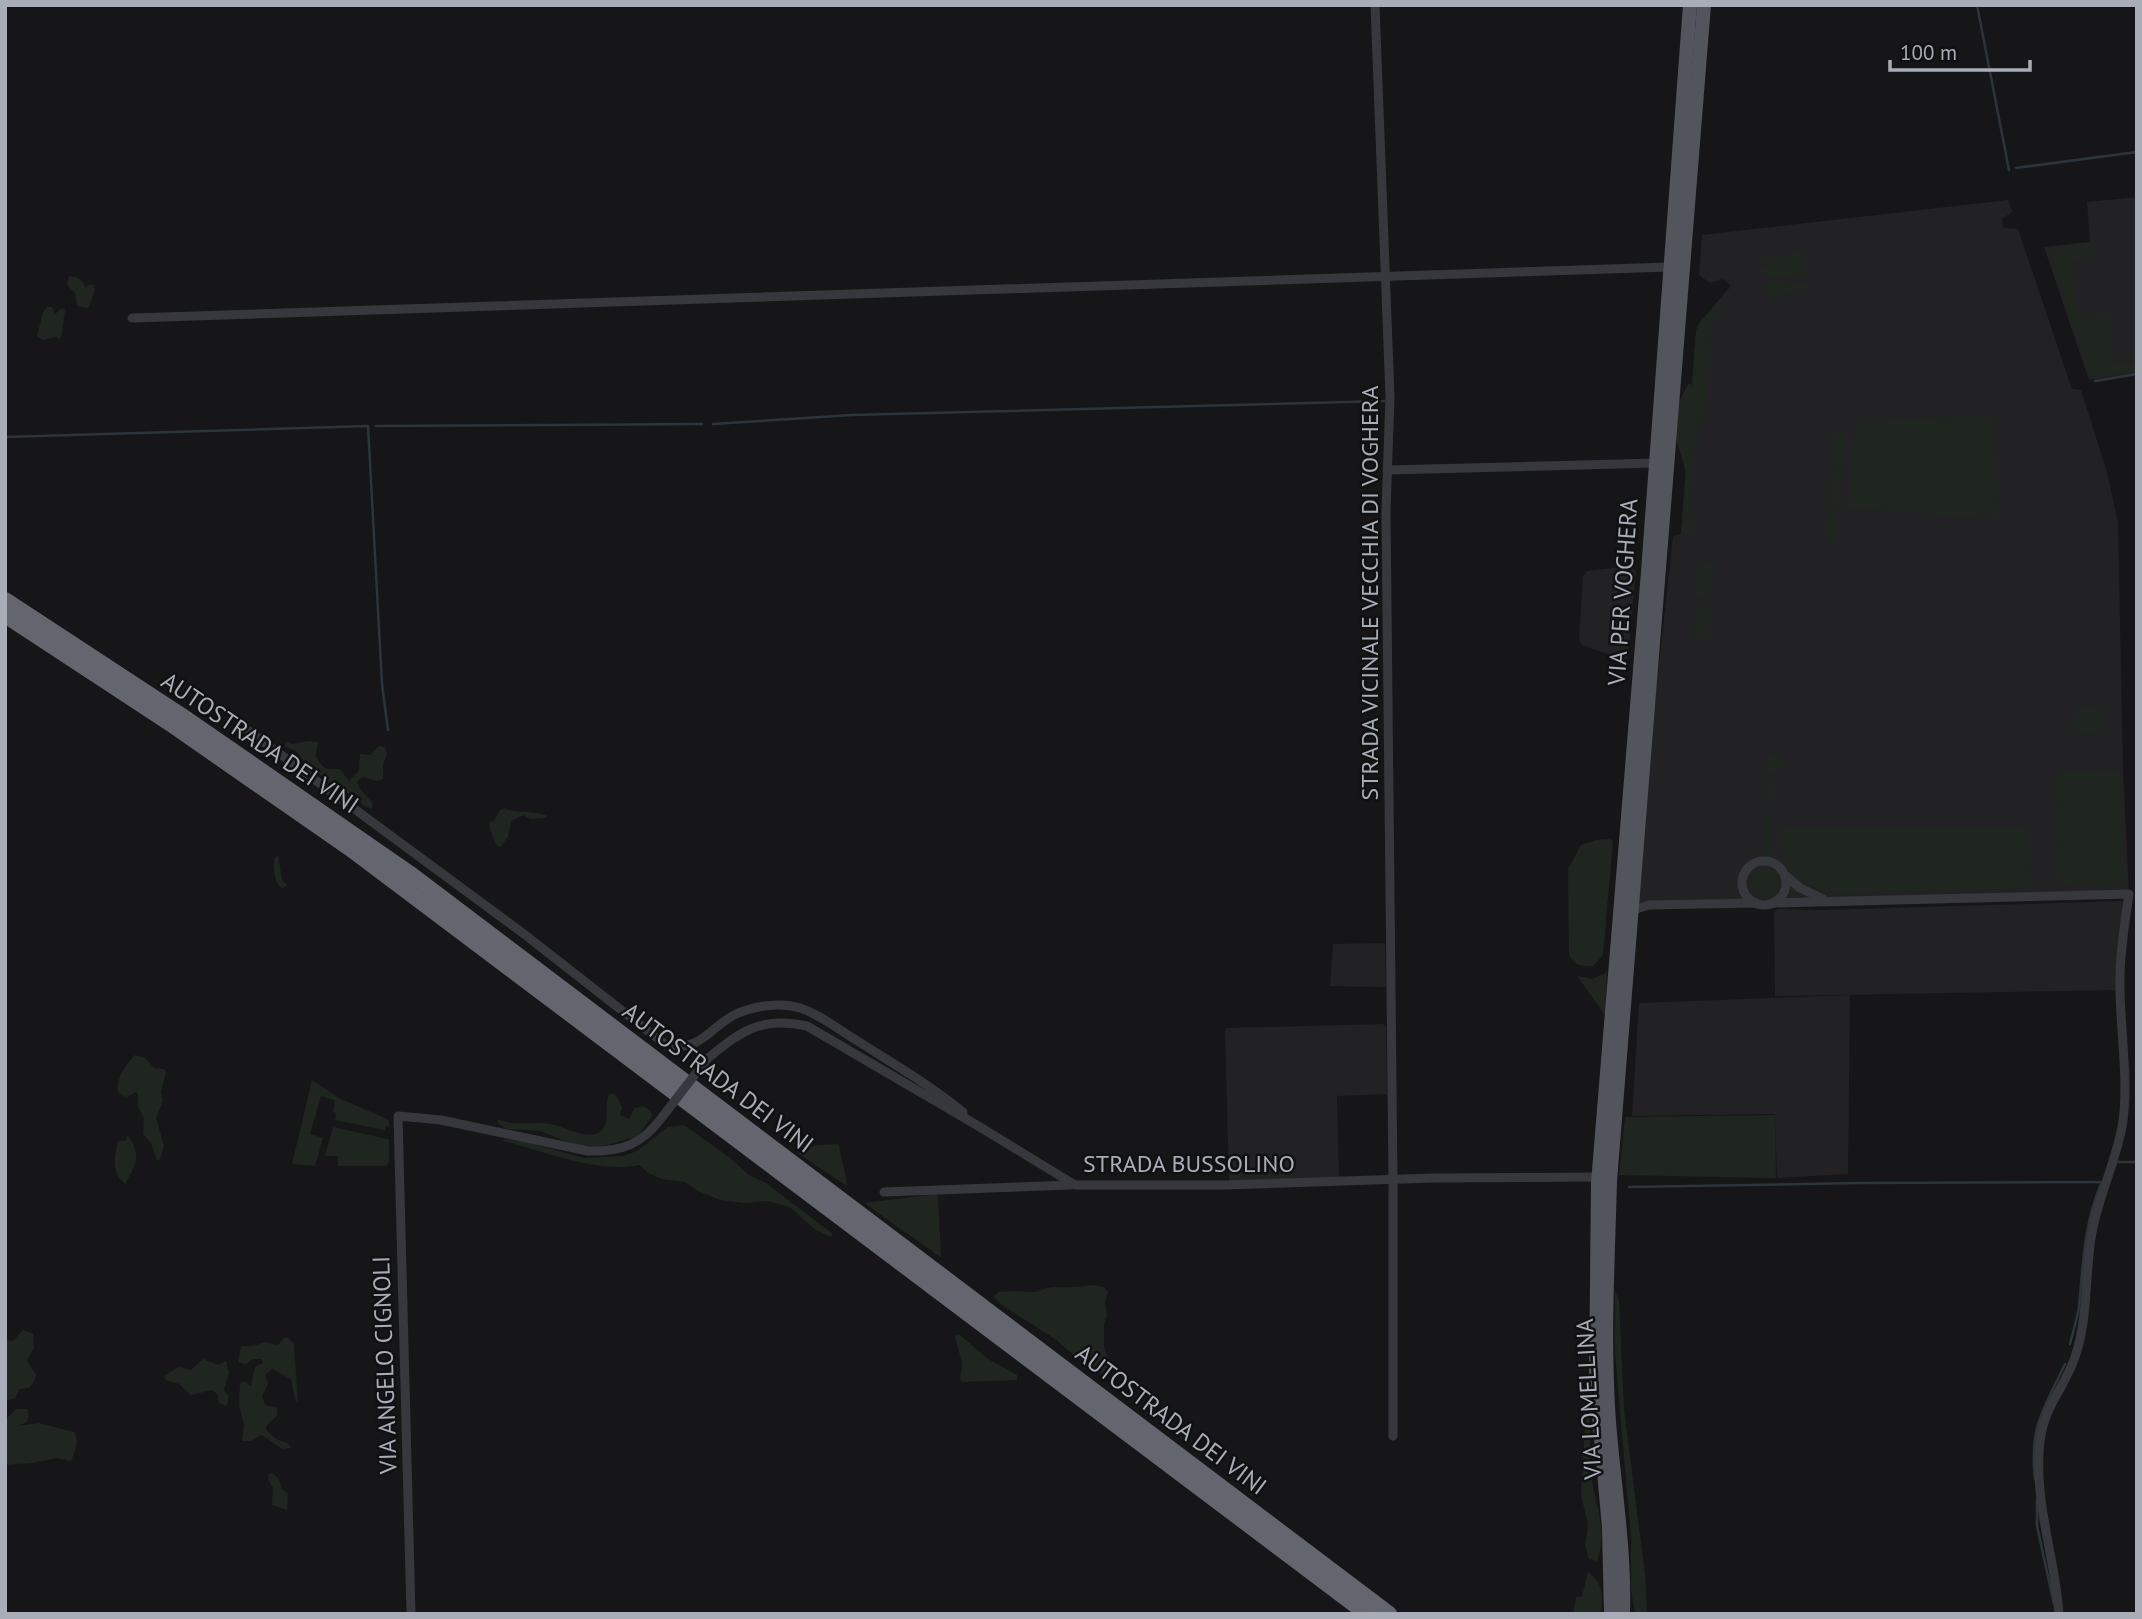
<svg xmlns="http://www.w3.org/2000/svg" width="2142" height="1619" viewBox="0 0 2142 1619" font-family="'PT Sans',sans-serif">
  <style>
    .built { fill: #222225 }
    .green { fill: #1e261f }
    .lines { fill: none; stroke-linecap: round; stroke-linejoin: round }
    .stream { stroke: #2c353c; stroke-width: 2.5 }
    .street { stroke: #37383d; stroke-width: 9 }
    .primary { stroke: #53555c; stroke-width: 14 }
    .highway { stroke: #63666e; stroke-width: 16 }
    .street-bridge { stroke: #37383d; stroke-width: 9 }
    .labels { text-anchor: middle; stroke-width: 5; stroke-linejoin: round; paint-order: stroke }
    .street-label { font-size: 24px; fill: #a8adb8; stroke: #111113 }
  </style>
  <rect width="100%" height="100%" fill="#161618"/>
  <g class="built">
    <polygon points="2137,197 2137,373 2089,380 2044,247 2090,242 2087,202"/>
    <polygon points="2008,200 2012,212 2002,219 2003,228 2018,229 2072,389 2081,390 2107,472 2118,523 2123,769 2129,894 1633,903 1673,536 1681,534 1696,331 1699,323 1731,286 1723,279 1710,283 1699,275 1702,235"/>
    <polygon points="1629,566 1636,571 1628,657 1624,660 1582,645 1579,640 1583,576 1588,571"/>
    <polygon points="2124,901 2117,990 1775,996 1774,912 1778,909 1819,910"/>
    <polygon points="1385,943 1386,987 1330,986 1333,944"/>
    <polygon points="1850,995 1848,1174 1777,1178 1775,1114 1632,1116 1639,1003"/>
    <polygon points="1384,1024 1386,1026 1387,1094 1337,1096 1339,1179 1229,1182 1225,1030 1227,1028"/>
  </g>
  <g class="green">
    <polygon points="2094,244 2096,258 2073,260 2078,314 2109,312 2114,364 2137,363 2137,372 2090,378 2047,249"/>
    <polygon points="1803,251 1808,280 1760,274 1758,270 1767,267 1763,257"/>
    <path d="M 69,276 C 79,277 81,279 86,288 L 90,284 L 94,285 L 94,293 L 88,308 L 77,306 L 75,293 L 67,285 Z"/>
    <polygon points="1769,280 1808,283 1808,287 1770,300 1765,288"/>
    <polygon points="1718,302 1721,310 1712,328 1705,422 1692,425 1692,437 1700,438 1698,445 1699,451 1693,452 1689,513 1695,514 1695,526 1691,536 1681,535 1686,472 1676,439 1679,402 1688,384 1691,384 1692,389 1696,331 1700,323"/>
    <polygon points="47,307 52,307 55,314 62,308 65,310 62,335 59,339 55,337 43,340 37,336 43,312"/>
    <polygon points="1991,414 2001,520 1848,508 1855,423"/>
    <polygon points="1836,428 1845,431 1836,550 1828,536"/>
    <polygon points="1698,563 1715,565 1711,599 1696,597"/>
    <polygon points="1695,608 1711,609 1707,642 1693,639"/>
    <circle cx="2088" cy="721" r="14"/>
    <path d="M 309,741 L 318,742 L 316,756 C 324,771 325,769 340,769 L 349,781 L 359,770 L 360,754 L 370,755 L 379,746 L 385,747 L 387,754 L 383,765 L 383,779 L 377,781 L 362,777 L 357,782 L 360,789 L 372,802 L 372,809 L 363,805 L 342,789 L 327,782 L 310,763 L 304,762 L 296,751 L 284,746 L 287,742 L 292,744 Z"/>
    <circle cx="1774" cy="764" r="9"/>
    <polygon points="2067,771 2121,773 2120,795 2126,877 2120,886 2068,886 2059,881 2056,829 2058,807 2053,791 2057,774"/>
    <path d="M 1768,776 L 1777,778 C 1766,796 1769,839 1773,860 L 1765,858 Z"/>
    <path d="M 505,808 C 517,815 533,809 547,816 L 546,818 L 531,819 L 523,815 L 511,821 L 508,837 L 500,847 L 496,845 L 490,829 L 490,822 L 494,821 L 500,810 Z"/>
    <path d="M 1780,828 L 2029,828 L 2032,883 L 2030,888 L 2019,889 L 1832,893 C 1796,885 1778,865 1780,828 Z"/>
    <path d="M 1609,839 L 1613,841 L 1603,955 L 1593,966 C 1582,967 1574,965 1569,955 L 1568,869 L 1581,845 L 1596,840 Z"/>
    <path d="M 278,855 L 282,880 L 287,885 L 282,889 C 274,882 272,867 275,858 Z"/>
    <circle cx="1764" cy="883" r="15"/>
    <polygon points="1607,972 1605,1015 1577,976 1592,979"/>
    <path d="M 135,1055 L 145,1058 L 154,1068 L 164,1069 L 166,1072 L 161,1092 L 163,1101 L 156,1118 L 164,1146 L 160,1159 L 157,1161 L 151,1143 L 143,1134 L 144,1118 L 138,1106 L 138,1094 L 136,1092 L 126,1097 L 118,1092 C 116,1078 126,1064 135,1055 Z"/>
    <polygon points="312,1080 339,1098 389,1120 389,1126 385,1127 385,1130 335,1120 336,1113 333,1112 335,1100 321,1096 310,1134 323,1138 315,1166 292,1164"/>
    <path d="M 610,1093 L 615,1094 L 622,1107 L 620,1115 L 629,1119 L 635,1108 L 643,1106 L 651,1111 L 652,1116 L 638,1136 L 600,1147 L 575,1145 L 540,1131 L 506,1129 L 498,1123 L 497,1120 L 500,1120 C 517,1127 537,1120 555,1125 C 567,1128 591,1142 602,1130 C 611,1119 603,1104 610,1093 Z"/>
    <polygon points="1775,1115 1776,1178 1619,1175 1625,1117"/>
    <path d="M 684,1125 L 729,1157 L 749,1175 L 766,1183 L 833,1234 L 831,1237 L 814,1229 L 790,1207 L 767,1201 L 745,1203 L 720,1200 L 698,1191 L 685,1182 L 662,1179 L 648,1173 L 640,1165 C 599,1174 543,1151 503,1141 L 504,1139 L 526,1142 L 584,1158 L 623,1156 L 637,1151 L 668,1127 Z"/>
    <polygon points="333,1127 387,1139 389,1140 389,1162 386,1166 338,1166 338,1156 325,1156"/>
    <path d="M 128,1135 C 142,1157 136,1164 125,1184 C 111,1172 114,1158 118,1141 L 125,1141 Z"/>
    <path d="M 839,1144 C 840,1159 847,1174 847,1186 L 799,1154 L 798,1150 L 817,1145 Z"/>
    <path d="M 935,1194 L 938,1196 L 941,1257 L 940,1257 C 915,1238 889,1222 865,1203 Z"/>
    <path d="M 1093,1285 L 1104,1287 L 1108,1292 L 1105,1302 L 1107,1316 L 1104,1324 L 1104,1346 L 1109,1361 L 1107,1372 L 1103,1375 L 1077,1358 L 1055,1339 L 999,1303 L 994,1297 L 998,1292 C 1010,1291 1020,1291 1031,1292 C 1039,1293 1046,1287 1053,1287 C 1066,1288 1080,1287 1093,1285 Z"/>
    <polygon points="1615,1291 1619,1300 1624,1410 1645,1574 1647,1614 1635,1614 1631,1590 1631,1538 1615,1353"/>
    <polygon points="23,1330 33,1334 34,1348 27,1361 36,1375 34,1382 29,1388 20,1389 15,1398 5,1401 5,1338 12,1342"/>
    <polygon points="959,1334 988,1359 1017,1375 1017,1380 963,1382 960,1380 962,1363 955,1336"/>
    <path d="M 284,1338 L 288,1338 L 294,1344 L 298,1403 L 295,1399 L 291,1379 L 272,1369 L 265,1375 L 268,1384 L 262,1396 L 265,1405 L 277,1408 C 279,1418 273,1419 267,1425 L 266,1430 L 276,1439 L 289,1444 L 291,1448 L 282,1449 L 262,1435 L 250,1441 L 242,1441 L 244,1425 L 239,1405 L 240,1384 L 244,1381 L 251,1386 L 255,1367 L 263,1363 L 262,1359 L 253,1359 L 246,1364 L 238,1362 L 241,1346 L 253,1346 L 265,1342 L 278,1345 Z"/>
    <polygon points="203,1359 218,1365 226,1361 229,1373 224,1390 229,1397 227,1406 219,1403 218,1395 212,1390 191,1395 179,1384 166,1380 164,1376 179,1367 191,1370"/>
    <path d="M 1587,1390 C 1592,1416 1589,1443 1590,1468 C 1593,1499 1609,1530 1597,1561 L 1589,1559 L 1585,1546 L 1588,1524 L 1581,1495 L 1585,1423 L 1584,1397 Z"/>
    <path d="M 16,1409 L 27,1409 L 29,1416 L 27,1422 L 17,1426 L 39,1423 L 74,1432 C 80,1440 75,1452 71,1461 L 57,1458 L 32,1463 L 5,1465 L 5,1420 Z"/>
    <polygon points="272,1473 279,1479 282,1489 288,1493 287,1510 272,1505 273,1488 268,1479 269,1474"/>
    <path d="M 1588,1572 C 1604,1583 1602,1596 1602,1614 L 1573,1614 L 1576,1597 L 1582,1596 Z"/>
  </g>
  <g class="lines">
    <g class="stream">
      <polyline points="1977,5 2009,170"/>
      <polyline points="2016,168 2137,152"/>
      <polyline points="2095,381 2137,374"/>
      <polyline points="713,424 852,415 1386,401"/>
      <polyline points="376,426 702,424"/>
      <polyline points="5,437 368,426 382,684 388,730"/>
      <polyline points="2115,1162 2137,1162"/>
      <polyline points="1629,1187 1860,1183 2101,1182"/>
      <path d="M 2070,1344 C 2073,1332 2077,1319 2079,1307 C 2083,1264 2084,1224 2101,1184"/>
      <path d="M 2035,1479 C 2029,1425 2044,1410 2065,1364"/>
      <polyline points="2037,1500 2037,1526 2054,1604"/>
    </g>
    <g class="street">
      <polyline points="1375,5 1390,397 1386,511 1393,1180 1393,1436"/>
      <polyline points="132,318 1670,267"/>
      <polyline points="1388,470 1656,463"/>
      <path d="M 246,729 L 524,934 L 666,1045 C 702,1052 708,1028 736,1014 C 754,1006 780,1002 800,1008 C 819,1014 838,1029 856,1040 C 892,1063 930,1085 963,1112"/>
      <circle cx="1764" cy="883" r="22"/>
      <polyline points="1785,875 1800,888 1823,899"/>
      <path d="M 1773,903 L 2129,894 C 2125,922 2120,950 2120,978 C 2119,1026 2129,1074 2123,1121 C 2117,1161 2097,1198 2091,1238 C 2085,1277 2088,1316 2076,1354 C 2066,1387 2045,1403 2040,1441 C 2033,1500 2055,1556 2059,1614"/>
      <polyline points="1633,910 1649,905 1756,903"/>
      <path d="M 707,1059 C 741,1031 761,1016 807,1026 L 980,1127 L 1075,1185 L 1224,1185 L 1433,1178 L 1599,1177"/>
      <polyline points="884,1192 1071,1185"/>
      <path d="M 411,1614 L 398,1116 L 441,1120 L 588,1151 C 622,1152 643,1144 663,1116"/>
    </g>
    <g class="primary">
      <polyline points="1611,1614 1609,1528 1596,1381 1598,1183 1648,572 1690,5"/>
      <path d="M 1623,1614 C 1625,1549 1614,1486 1609,1422 C 1603,1341 1608,1261 1610,1181 L 1704,5"/>
    </g>
    <g class="highway">
      <polyline points="5,600 188,720 409,873 1389,1614"/>
      <polyline points="5,615 168,722 355,852 1367,1614"/>
    </g>
    <polyline class="street-bridge" points="663,1116 707,1059"/>
  </g>
  <g class="labels">
    <g class="street-label">
      <text transform="translate(1623 592) rotate(-86)" y="8">VIA PER VOGHERA</text>
      <text transform="translate(1370 593) rotate(-90)" y="8">STRADA VICINALE VECCHIA DI VOGHERA</text>
      <text transform="translate(260 743) rotate(34)" y="8">AUTOSTRADA DEI VINI</text>
      <text transform="translate(718 1078) rotate(37)" y="8">AUTOSTRADA DEI VINI</text>
      <text x="1189" y="1172">STRADA BUSSOLINO</text>
      <text transform="translate(385 1365) rotate(-92)" y="8">VIA ANGELO CIGNOLI</text>
      <text transform="translate(1589 1399) rotate(-93)" y="8">VIA LOMELLINA</text>
      <text transform="translate(1171 1420) rotate(37)" y="8">AUTOSTRADA DEI VINI</text>
    </g>
  </g>
  <rect width="2142" height="1619" fill="none" stroke="#a8adb8" stroke-width="14"/>
  <path d="M1890 60v10h140v-10" fill="none" stroke="#a8adb8" stroke-width="3.5"/>
  <text x="1900" y="60" font-size="21" fill="#a8adb8" stroke="#111113" stroke-width="5" paint-order="stroke">100 m</text>
</svg>
